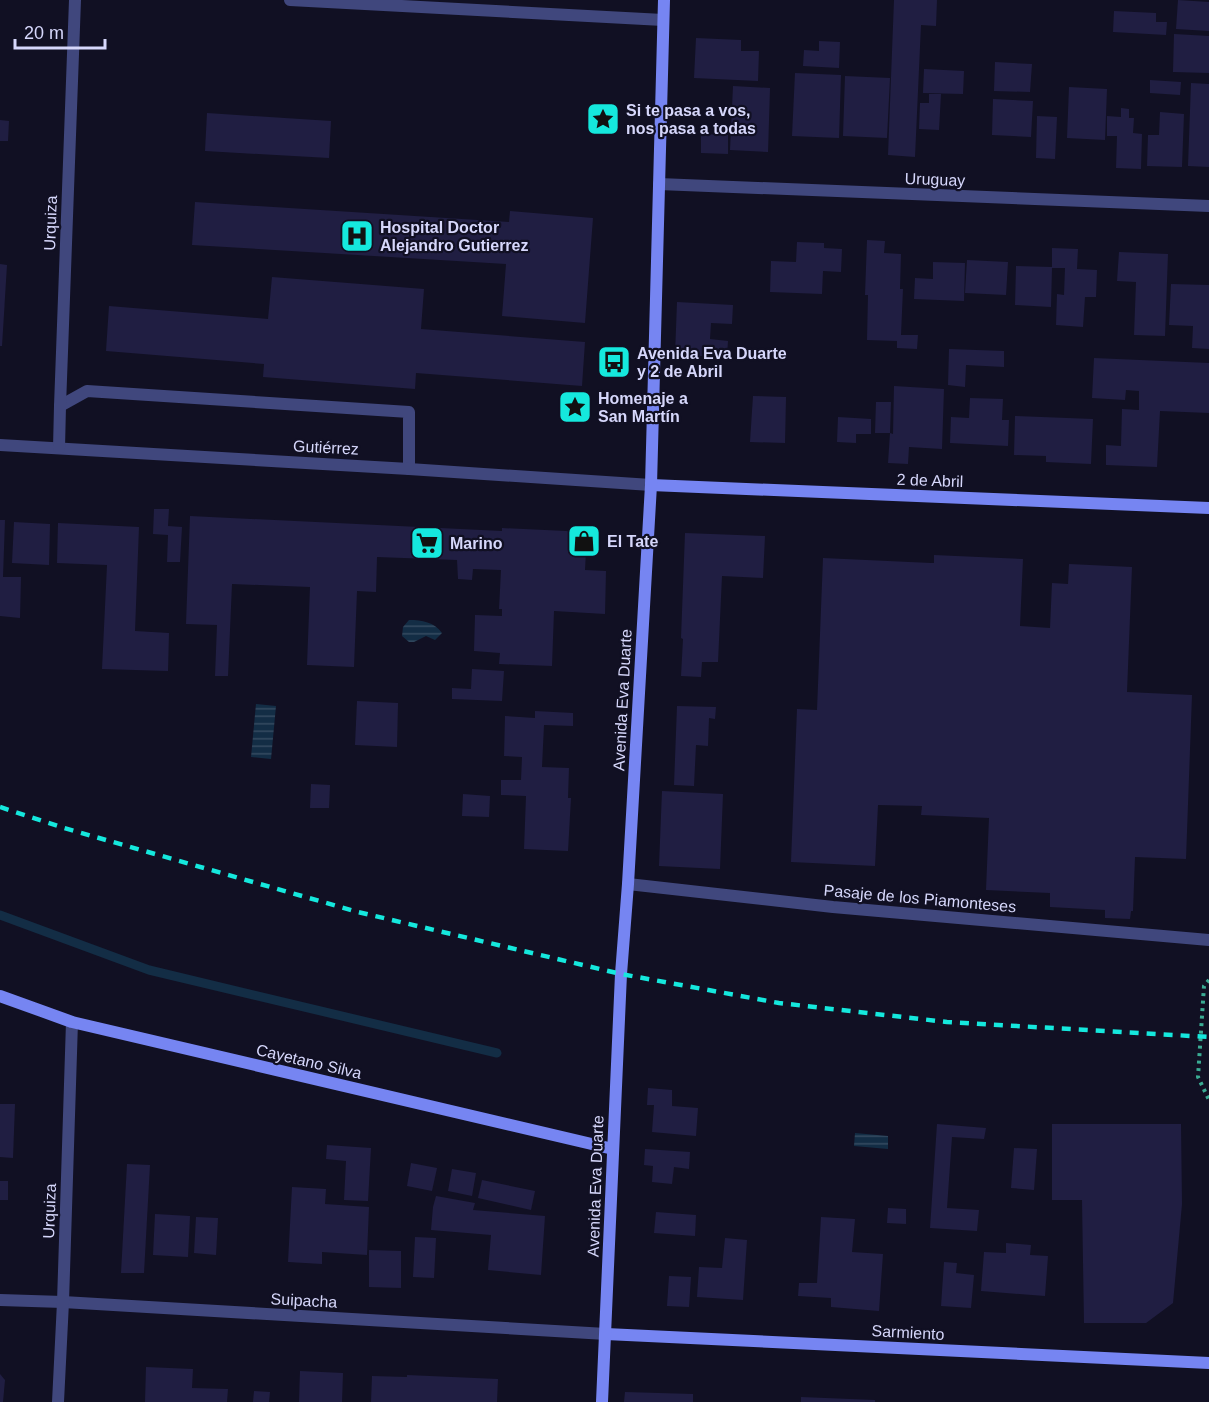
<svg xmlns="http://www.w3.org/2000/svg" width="1209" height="1402" viewBox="0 0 1209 1402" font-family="Arial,sans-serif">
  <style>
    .water { fill: url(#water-rules) }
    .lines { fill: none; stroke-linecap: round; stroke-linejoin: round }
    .stream { stroke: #132d45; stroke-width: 9 }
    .building { fill: #201e42 }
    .path { stroke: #3aab93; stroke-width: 4; stroke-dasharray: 3 4.5; stroke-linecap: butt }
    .lane { stroke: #40477d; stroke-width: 12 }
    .street { stroke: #40477d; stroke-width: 12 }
    .secondary { stroke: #7685f2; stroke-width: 12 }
    .rail { stroke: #15e8dd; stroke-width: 4.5; stroke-dasharray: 9 8; stroke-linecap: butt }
    .labels { text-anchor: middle; stroke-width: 4.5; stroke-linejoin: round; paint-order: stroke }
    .poi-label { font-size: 16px; font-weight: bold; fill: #d6d7fb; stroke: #111023; text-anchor: start }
    .street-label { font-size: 16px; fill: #d6d7fb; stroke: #111023 }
  </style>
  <defs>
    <pattern id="water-rules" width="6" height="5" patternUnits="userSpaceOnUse" patternTransform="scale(1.5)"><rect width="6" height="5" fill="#132d45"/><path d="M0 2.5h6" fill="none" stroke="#354b61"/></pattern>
  </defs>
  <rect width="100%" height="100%" fill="#111023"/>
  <g class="water">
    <path d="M 409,620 C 422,620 434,622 442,633 L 435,640 L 426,636 L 414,642 L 409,642 L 402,636 L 403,627 Z"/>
    <polygon points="256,704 276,706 271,759 251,757"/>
    <polygon points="855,1133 888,1136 888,1149 854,1146"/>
  </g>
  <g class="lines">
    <polyline class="stream" points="0,915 149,970 497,1053"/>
  </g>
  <g class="building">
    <polygon points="894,0 937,0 936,26 921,25 915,157 888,155"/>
    <polygon points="1178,0 1209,2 1209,31 1176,29"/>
    <polygon points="1114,11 1156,13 1156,22 1167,22 1166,35 1113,32"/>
    <polygon points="1174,34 1209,36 1209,73 1173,72"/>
    <polygon points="696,38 741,40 741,51 759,51 758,81 694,78"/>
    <polygon points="819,41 840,42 839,68 803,66 804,50 819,51"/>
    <polygon points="995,62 1032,64 1030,92 994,91"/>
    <polygon points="924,69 964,71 963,94 923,93"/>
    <polygon points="795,73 841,75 839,138 792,136"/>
    <polygon points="845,76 890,78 887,138 843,136"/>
    <polygon points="1150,80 1181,82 1180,95 1150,93"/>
    <polygon points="1191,83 1209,84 1209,167 1188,166"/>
    <polygon points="733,86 770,88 768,152 730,150"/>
    <polygon points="1069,87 1107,89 1105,140 1067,138"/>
    <polygon points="929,94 941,94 939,130 919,129 920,103 929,103"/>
    <polygon points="993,99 1033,101 1031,137 992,135"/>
    <polygon points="1121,108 1129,109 1129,118 1134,118 1133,133 1142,134 1141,169 1116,168 1117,136 1107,136 1107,116 1121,117"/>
    <polygon points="1160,112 1184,114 1182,167 1147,166 1148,135 1159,135"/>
    <polygon points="207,113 331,121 329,158 205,151"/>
    <polygon points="1037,116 1057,117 1055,159 1036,158"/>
    <polygon points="0,120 9,121 8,141 0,141"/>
    <polygon points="701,134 728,135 728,154 701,153"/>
    <polygon points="195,202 509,222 510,211 593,218 585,323 502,316 506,264 192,245"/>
    <polygon points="867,240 885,241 884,253 901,254 900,289 903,289 901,335 918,335 917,349 897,348 897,341 867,340 868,295 865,295"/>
    <polygon points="797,242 824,243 824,248 842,249 841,272 823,271 822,294 770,292 771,261 796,262"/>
    <polygon points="1052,248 1078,249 1077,269 1097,270 1096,297 1085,297 1083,327 1056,325 1057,294 1064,295 1065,268 1052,268 1051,307 1015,305 1016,266 1052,267"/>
    <polygon points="1119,252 1168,254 1165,336 1134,335 1136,282 1117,281"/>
    <polygon points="967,260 1008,262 1006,295 965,293"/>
    <polygon points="933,262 965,263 964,301 914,299 915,278 933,279"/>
    <polygon points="0,264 7,265 2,346 0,346"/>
    <polygon points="272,277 424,289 421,329 585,342 582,386 416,373 415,389 263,377 264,364 106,351 109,306 268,319"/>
    <polygon points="1171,284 1209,285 1209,349 1192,348 1193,326 1169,325"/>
    <polygon points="677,302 733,305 732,324 711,323 710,339 728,341 727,357 675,355"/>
    <polygon points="949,349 1004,351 1004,367 966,365 965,387 948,385"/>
    <polygon points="1094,358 1209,363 1209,413 1160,411 1157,467 1106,465 1106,445 1121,446 1122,409 1139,410 1139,391 1126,390 1125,400 1092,398"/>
    <polygon points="894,386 944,389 942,449 909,447 908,464 888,463 890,433 893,434"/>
    <polygon points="753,396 786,397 785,443 750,442"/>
    <polygon points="970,398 1003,399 1002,420 1009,420 1008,446 950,443 951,417 969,418"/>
    <polygon points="876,402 891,402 890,433 875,433"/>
    <polygon points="1015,416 1093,419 1091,464 1046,462 1046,456 1014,455"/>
    <polygon points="838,417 871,419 871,434 856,434 856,443 837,442"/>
    <polygon points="154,509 169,509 168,526 182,527 180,562 167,562 168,535 153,534"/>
    <polygon points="190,516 502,531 502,528 587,532 585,570 606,571 605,614 554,611 552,666 499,664 500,653 474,651 475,615 502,616 502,609 499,609 501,570 473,569 472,580 458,579 457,560 377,557 376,592 357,591 354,667 307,665 310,587 232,584 228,676 215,676 217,625 186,624"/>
    <polygon points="0,520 5,520 3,577 21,577 20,618 0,616"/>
    <polygon points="14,522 50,524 49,565 12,563"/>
    <polygon points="58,523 139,527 135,631 169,633 168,671 102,669 107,565 57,563"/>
    <polygon points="685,533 765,536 763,578 722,576 718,662 702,662 701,677 681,676 683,639 681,638"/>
    <polygon points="934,555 1023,559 1020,626 1050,628 1052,583 1068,584 1069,564 1132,567 1127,692 1192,695 1186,859 1135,857 1133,911 1131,911 1130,919 1105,918 1105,910 1050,907 1050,893 986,890 989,818 921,815 922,806 878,805 875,866 791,862 797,709 817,710 823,558 931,563 934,563"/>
    <polygon points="472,669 504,671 502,701 452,699 452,688 471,689"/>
    <polygon points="357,701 398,703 397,747 355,745"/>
    <polygon points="677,706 716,707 715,719 709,718 708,746 696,745 694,786 674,785"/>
    <polygon points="535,711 573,713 573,726 544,725 542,767 569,768 568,798 571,798 568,851 524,849 526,796 501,795 501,780 521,780 522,757 504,756 505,716 535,718"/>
    <polygon points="311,784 330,785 329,808 310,808"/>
    <polygon points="662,791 723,794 720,869 659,866"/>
    <polygon points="463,794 490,796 489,817 462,816"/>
    <polygon points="648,1088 672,1090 672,1106 698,1108 696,1136 652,1132 654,1105 647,1105"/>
    <polygon points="0,1104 15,1104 13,1158 0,1157"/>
    <polygon points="937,1124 986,1128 984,1139 952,1137 947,1208 979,1210 977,1231 930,1228"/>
    <polygon points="1052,1124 1181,1124 1182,1204 1173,1303 1146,1323 1084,1323 1082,1200 1052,1200"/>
    <polygon points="327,1145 371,1148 368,1201 344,1200 346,1161 326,1159"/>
    <polygon points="1014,1148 1037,1149 1034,1190 1011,1188"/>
    <polygon points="645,1149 690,1152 689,1169 674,1167 672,1184 652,1182 653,1166 644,1165"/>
    <polygon points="411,1163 437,1168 432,1191 407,1186"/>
    <polygon points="127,1164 150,1165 144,1273 121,1273"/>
    <polygon points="452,1169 476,1173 472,1196 448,1191"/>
    <polygon points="482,1180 535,1191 531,1210 478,1198"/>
    <rect x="0" y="1181" width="8" height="19"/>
    <polygon points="292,1187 326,1189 325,1204 369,1207 367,1255 322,1252 322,1264 288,1262"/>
    <polygon points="436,1196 475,1203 473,1210 545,1216 541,1275 488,1270 491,1235 431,1230 433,1207"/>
    <polygon points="888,1208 906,1209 906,1224 887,1223"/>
    <polygon points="656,1212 696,1215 695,1236 654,1233"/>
    <polygon points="155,1214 190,1216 188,1257 153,1255"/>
    <polygon points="196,1217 218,1218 216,1255 194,1253"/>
    <polygon points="821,1217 855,1219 852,1252 883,1254 879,1311 831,1307 831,1298 798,1296 799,1283 817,1283"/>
    <polygon points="415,1237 436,1238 434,1278 413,1277"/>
    <polygon points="725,1238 747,1240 743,1300 697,1297 699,1267 722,1268"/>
    <polygon points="1006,1243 1031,1245 1030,1255 1048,1256 1045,1296 981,1291 984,1252 1006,1253"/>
    <polygon points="369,1250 401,1251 401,1288 369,1287"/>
    <polygon points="944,1262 957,1263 956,1273 974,1275 971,1308 941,1306"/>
    <polygon points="669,1276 691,1277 689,1307 667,1306"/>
    <polygon points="146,1367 193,1369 192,1388 228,1389 227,1402 145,1402"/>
    <polygon points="300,1371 343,1373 342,1402 299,1402"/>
    <polygon points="0,1374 5,1380 3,1402 0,1402"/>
    <polygon points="407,1375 498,1379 497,1402 371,1402 372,1376 407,1377"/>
    <polygon points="254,1391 270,1392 269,1402 253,1402"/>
    <polygon points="625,1392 693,1394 693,1402 624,1402"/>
    <polygon points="801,1397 875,1400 875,1402 801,1402"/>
  </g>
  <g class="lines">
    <polyline class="path" points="1209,980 1204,986 1198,1077 1209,1100"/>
    <polyline class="lane" points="60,406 87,391 409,412 409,469"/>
    <g class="street">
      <polyline points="290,0 663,20"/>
      <polyline points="659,184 1209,206"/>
      <polyline points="0,445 409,469 651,485"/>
      <polyline points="59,448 60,406 75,0"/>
      <polyline points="628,884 833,907 1209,940"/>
      <polyline points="0,1300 63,1302 606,1334"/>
      <polyline points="58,1402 63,1302 72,1022"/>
    </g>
    <g class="secondary">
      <polyline points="651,485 1209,508"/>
      <polyline points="0,996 72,1022 613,1149"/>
      <polyline points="606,1334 1209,1363"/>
      <polyline points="602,1402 621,974 628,884 651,485 664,0"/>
    </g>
    <polyline class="rail" points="0,807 64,828 358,912 621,974 779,1003 947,1022 1209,1037"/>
  </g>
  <defs>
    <g id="sight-square" transform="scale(1.725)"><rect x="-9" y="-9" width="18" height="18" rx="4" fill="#15e8dd" stroke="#111023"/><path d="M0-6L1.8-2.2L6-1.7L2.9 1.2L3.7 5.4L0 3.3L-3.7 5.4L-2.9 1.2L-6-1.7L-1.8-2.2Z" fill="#111"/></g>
    <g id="hospital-square" transform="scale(1.725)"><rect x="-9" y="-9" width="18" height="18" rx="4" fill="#15e8dd" stroke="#111023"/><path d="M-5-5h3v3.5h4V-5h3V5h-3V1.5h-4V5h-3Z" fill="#111"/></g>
    <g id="bus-square" transform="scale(1.725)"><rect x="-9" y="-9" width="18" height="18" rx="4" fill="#15e8dd" stroke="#111023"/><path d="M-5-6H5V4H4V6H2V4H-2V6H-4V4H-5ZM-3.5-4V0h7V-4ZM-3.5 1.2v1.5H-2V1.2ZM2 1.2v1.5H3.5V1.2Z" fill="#111"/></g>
    <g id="shop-square" transform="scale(1.725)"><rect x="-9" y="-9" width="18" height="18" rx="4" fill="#15e8dd" stroke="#111023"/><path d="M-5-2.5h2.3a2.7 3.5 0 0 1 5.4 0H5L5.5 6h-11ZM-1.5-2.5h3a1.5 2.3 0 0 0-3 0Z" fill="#111"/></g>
    <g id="supermarket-square" transform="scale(1.725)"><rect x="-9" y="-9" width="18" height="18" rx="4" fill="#15e8dd" stroke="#111023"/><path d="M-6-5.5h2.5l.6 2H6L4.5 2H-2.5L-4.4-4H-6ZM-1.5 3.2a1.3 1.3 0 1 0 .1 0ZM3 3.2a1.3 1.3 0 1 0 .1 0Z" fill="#111"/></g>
  </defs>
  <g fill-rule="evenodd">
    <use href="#sight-square" x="603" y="119"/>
    <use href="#hospital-square" x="357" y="236"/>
    <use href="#bus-square" x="614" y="362"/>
    <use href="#sight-square" x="575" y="407"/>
    <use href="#shop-square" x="584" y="541"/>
    <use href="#supermarket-square" x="427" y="543"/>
  </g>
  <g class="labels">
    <g class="poi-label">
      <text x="626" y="116">Si te pasa a vos,<tspan x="626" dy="18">nos pasa a todas</tspan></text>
      <text x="380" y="233">Hospital Doctor<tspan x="380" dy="18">Alejandro Gutierrez</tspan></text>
      <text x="637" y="359">Avenida Eva Duarte<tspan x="637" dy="18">y 2 de Abril</tspan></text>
      <text x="598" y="404">Homenaje a<tspan x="598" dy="18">San Martín</tspan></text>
      <text x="607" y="547">El Tate</text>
      <text x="450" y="549">Marino</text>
    </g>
    <g class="street-label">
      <text transform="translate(935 179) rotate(2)" y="6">Uruguay</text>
      <text transform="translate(50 223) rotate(-88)" y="6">Urquiza</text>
      <text transform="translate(326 447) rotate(3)" y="6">Gutiérrez</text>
      <text transform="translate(930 480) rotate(2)" y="6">2 de Abril</text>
      <text transform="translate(622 700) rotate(-87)" y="6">Avenida Eva Duarte</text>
      <text transform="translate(920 898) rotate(5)" y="6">Pasaje de los Piamonteses</text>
      <text transform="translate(309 1061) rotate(13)" y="6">Cayetano Silva</text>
      <text transform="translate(595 1186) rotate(-88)" y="6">Avenida Eva Duarte</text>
      <text transform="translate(49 1211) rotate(-88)" y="6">Urquiza</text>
      <text transform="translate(304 1300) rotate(3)" y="6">Suipacha</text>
      <text transform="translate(908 1332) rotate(3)" y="6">Sarmiento</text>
    </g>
  </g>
  <path d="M15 39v9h90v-9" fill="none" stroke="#d6d7fb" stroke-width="3"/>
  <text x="24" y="39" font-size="18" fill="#d6d7fb" stroke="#111023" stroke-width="4.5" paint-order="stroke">20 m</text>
</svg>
